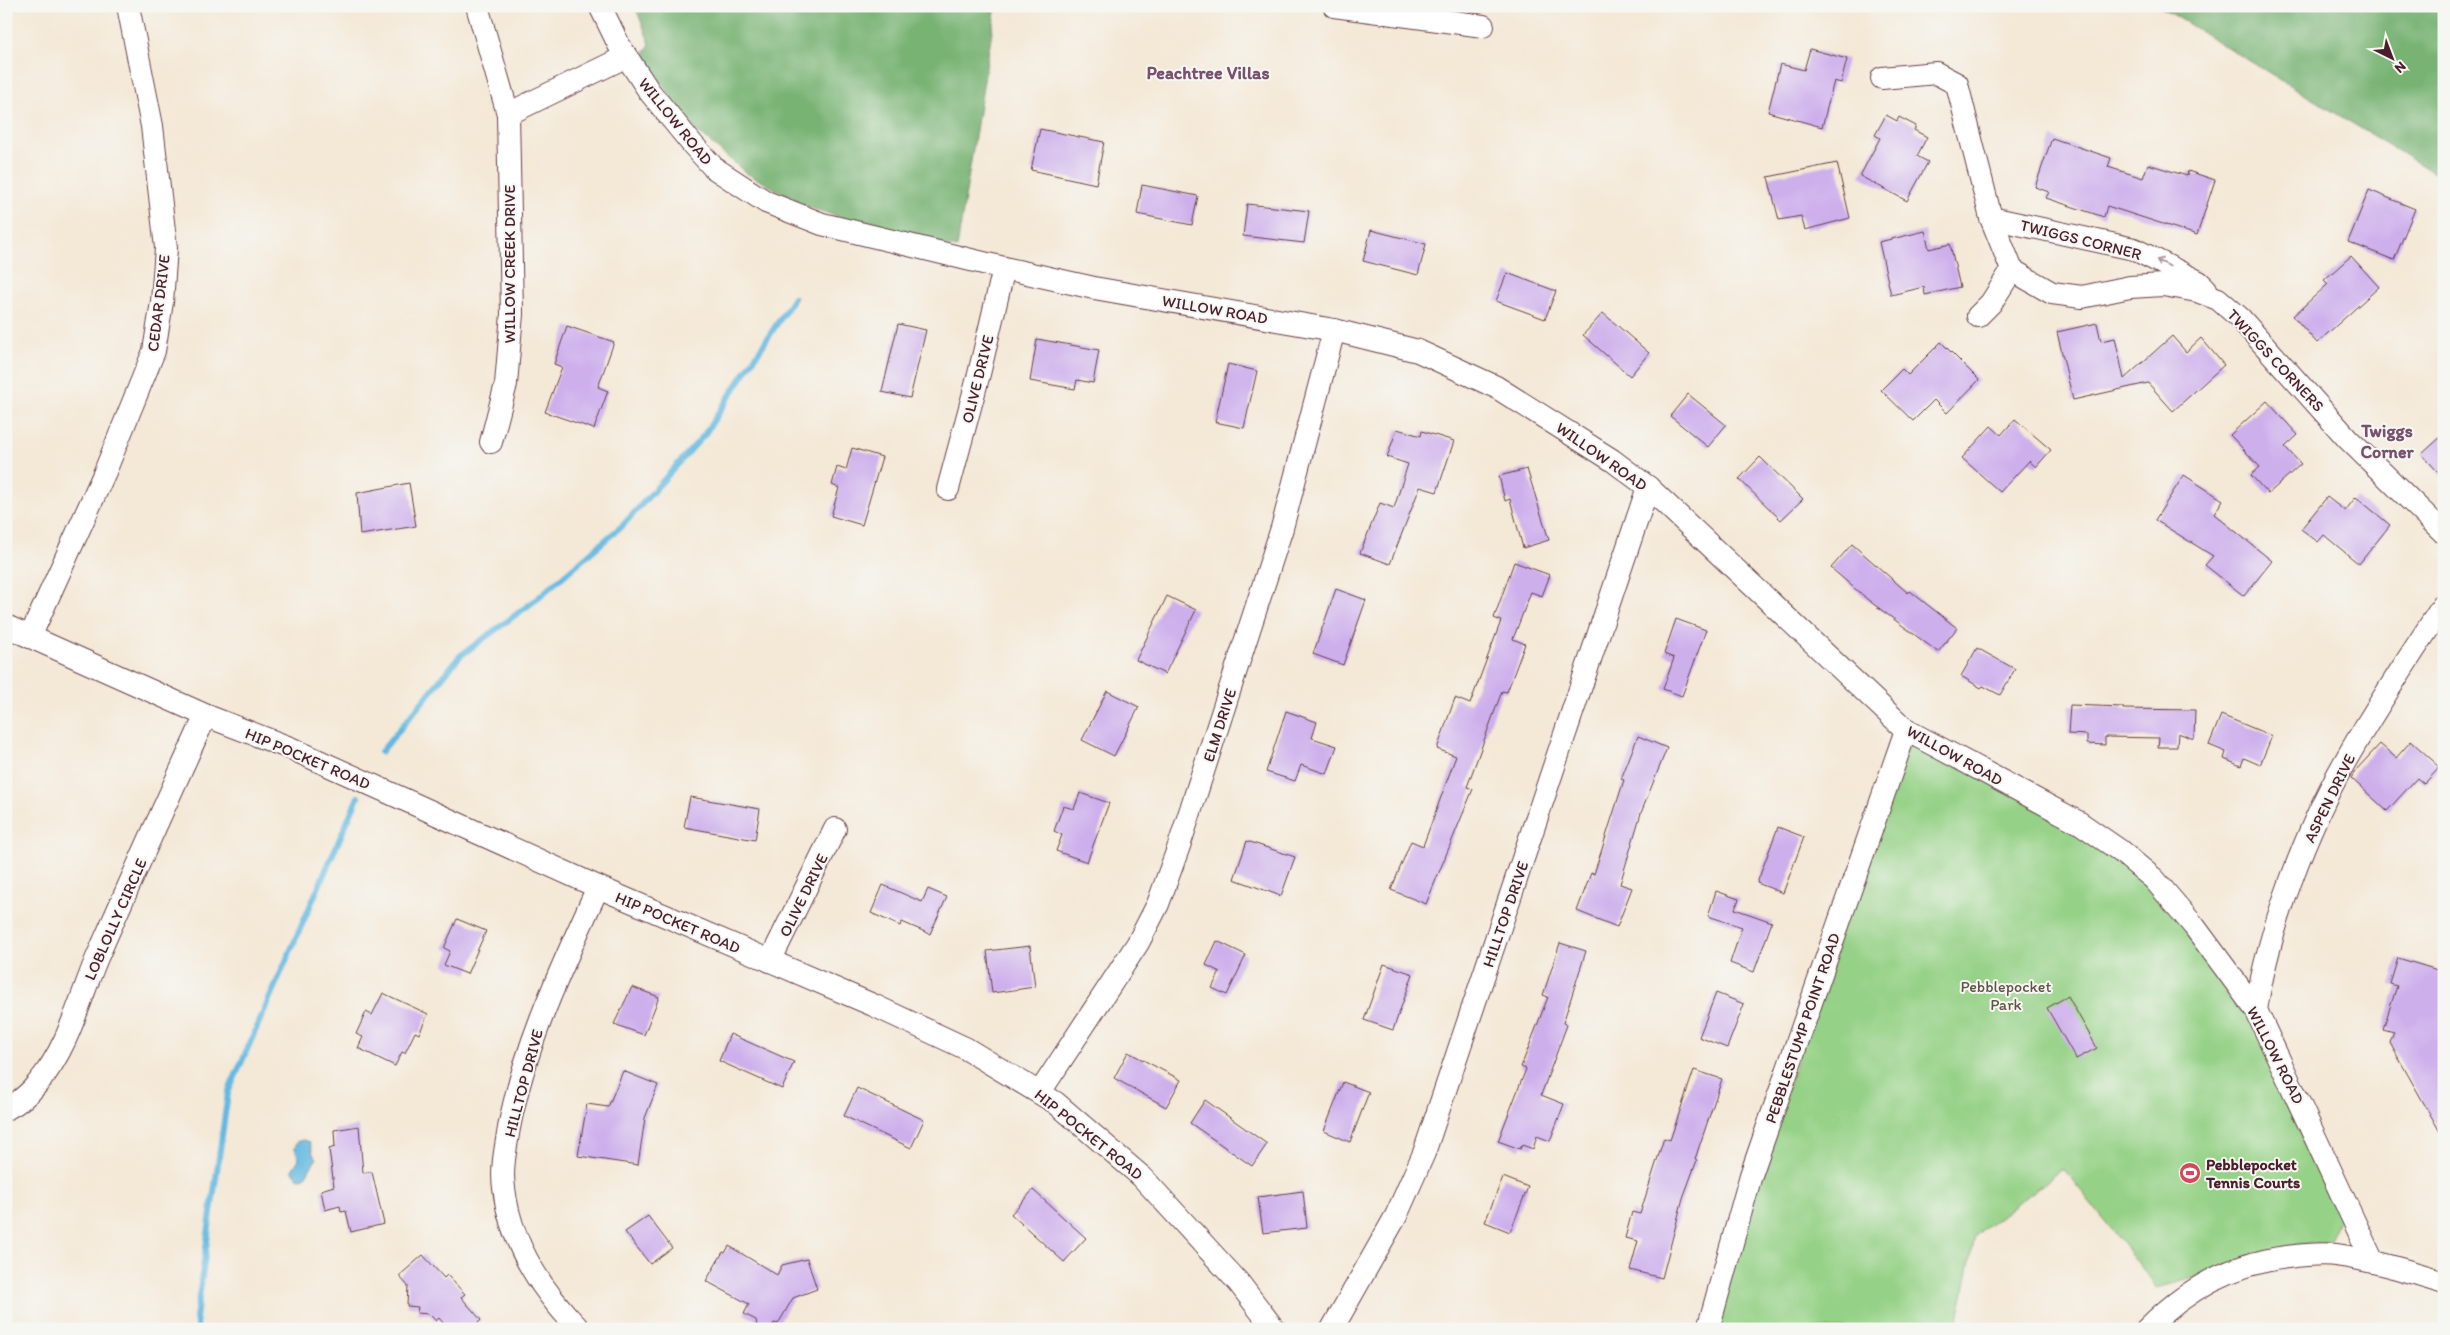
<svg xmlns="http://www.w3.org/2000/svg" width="2450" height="1335" viewBox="0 0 2450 1335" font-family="Itim,sans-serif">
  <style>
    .green { fill: #95d186; stroke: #707858 }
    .forest { fill: #78b373; stroke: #61694f }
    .water { fill: #64b9e1; stroke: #576c86 }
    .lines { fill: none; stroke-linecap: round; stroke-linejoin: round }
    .stream { stroke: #64b9e1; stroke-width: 6 }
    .building { fill: #cdafec }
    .street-casing { stroke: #643d45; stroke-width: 24 }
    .street { stroke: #fff; stroke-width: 22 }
    .oneway { stroke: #ae9aa0 }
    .labels { text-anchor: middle; stroke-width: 4; stroke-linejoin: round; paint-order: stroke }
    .street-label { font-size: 16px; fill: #4a1f2b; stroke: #f6f6f2 }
    .park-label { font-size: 16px; fill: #605446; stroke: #f6f6f2 }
    .poi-label { font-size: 16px; font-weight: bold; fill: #4a1f2b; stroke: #f6f6f2; text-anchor: start }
    .neighbourhood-label { font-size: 18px; font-weight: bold; fill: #78516f; stroke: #f6f6f2 }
  </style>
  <rect width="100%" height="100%" fill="#f6f6f2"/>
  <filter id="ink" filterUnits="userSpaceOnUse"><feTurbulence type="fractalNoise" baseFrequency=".02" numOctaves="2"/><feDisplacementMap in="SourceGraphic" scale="10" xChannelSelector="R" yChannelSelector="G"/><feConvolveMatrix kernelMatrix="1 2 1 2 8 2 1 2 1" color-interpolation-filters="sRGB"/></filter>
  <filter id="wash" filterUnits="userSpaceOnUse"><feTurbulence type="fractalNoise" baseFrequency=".0096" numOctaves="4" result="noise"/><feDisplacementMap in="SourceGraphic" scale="20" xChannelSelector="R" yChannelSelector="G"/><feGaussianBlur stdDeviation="1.12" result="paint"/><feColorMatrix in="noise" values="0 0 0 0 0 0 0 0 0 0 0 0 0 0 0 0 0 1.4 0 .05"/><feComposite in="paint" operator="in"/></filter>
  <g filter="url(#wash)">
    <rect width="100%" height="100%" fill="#f4e8d6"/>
    <polygon class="green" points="1906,730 2119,850 2256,1010 2342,1215 2330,1241 2274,1249 2198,1276 2157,1287 2063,1168 1975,1236 1956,1329 1708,1329"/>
    <g class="forest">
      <polygon points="635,6 996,6 957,248 910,239 811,208 746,173 690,125 643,55 650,44"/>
      <polygon points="2159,6 2444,6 2444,179"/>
    </g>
    <polygon class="water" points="304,1140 310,1142 313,1154 317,1158 304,1178 299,1179 292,1170 299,1159 295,1148 297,1142"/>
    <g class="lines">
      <g class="stream">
        <polyline points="381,752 460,656 533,602 623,525 704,435 794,298"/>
        <polyline points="198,1329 196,1318 228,1093 358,797"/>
      </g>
    </g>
    <g id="blocks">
      <g class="building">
        <polygon points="1810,49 1847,59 1841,83 1834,81 1822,127 1768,112 1780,64 1804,70"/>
        <polygon points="1886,115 1897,121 1899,117 1916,126 1914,130 1927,137 1917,156 1928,162 1907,201 1860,176 1880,138 1875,135"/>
        <polygon points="1040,129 1104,142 1096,184 1031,170"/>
        <polygon points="2052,138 2111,158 2108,167 2143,178 2148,164 2187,176 2188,171 2215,180 2197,235 2107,206 2104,217 2046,198 2049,192 2035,187"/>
        <polygon points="1837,163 1850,218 1805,230 1801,216 1779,220 1768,177"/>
        <polygon points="1142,185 1198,196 1192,225 1137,214"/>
        <polygon points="2369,190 2415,209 2394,260 2348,242"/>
        <polygon points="1247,204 1309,211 1304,243 1243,236"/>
        <polygon points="1371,230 1426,244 1418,275 1363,261"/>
        <polygon points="1925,231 1929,249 1950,244 1960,287 1925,295 1924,287 1891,295 1879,242"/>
        <polygon points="2351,256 2379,287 2317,343 2293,316 2328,284 2324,280"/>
        <polygon points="1507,273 1556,291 1545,319 1496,301"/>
        <polygon points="1603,313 1649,353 1630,376 1583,335"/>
        <polygon points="2097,323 2101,341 2115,338 2124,379 2172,336 2186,352 2201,338 2224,365 2173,411 2148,383 2073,400 2057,332"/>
        <polygon points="898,324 926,330 910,398 882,392"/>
        <polygon points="567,326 614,342 598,387 608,391 594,429 545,412 562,367 554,364"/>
        <polygon points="1037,339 1099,350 1093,383 1077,380 1075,389 1030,381"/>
        <polygon points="1941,342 1979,380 1947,413 1934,400 1913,421 1881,390 1902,369 1908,375"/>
        <polygon points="1228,364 1257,371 1244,428 1215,422"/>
        <polygon points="1688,394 1726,425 1708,447 1670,416"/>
        <polygon points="2267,401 2298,435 2285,447 2301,464 2268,494 2251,475 2260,467 2230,435"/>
        <polygon points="2015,419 2051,450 2036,467 2029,461 2000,492 1962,458 1991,426 2001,435"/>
        <polygon points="1397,429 1421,436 1422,431 1454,441 1437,492 1420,487 1390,564 1360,553 1380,503 1394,508 1408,464 1387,457"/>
        <polygon points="2444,434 2444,479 2422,454"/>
        <polygon points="852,448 882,457 862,525 831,516 839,488 832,485 837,467 846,470"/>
        <polygon points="1760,457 1803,499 1781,520 1739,479"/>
        <polygon points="1527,469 1549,540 1523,548 1510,499 1505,501 1499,476"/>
        <polygon points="2184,475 2223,500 2214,514 2272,561 2244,596 2205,565 2213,556 2155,520"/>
        <polygon points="409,483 416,526 360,535 357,493"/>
        <polygon points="2327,497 2345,511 2356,497 2390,525 2359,564 2324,535 2318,542 2301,529"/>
        <polygon points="1852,544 1908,593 1910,591 1957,628 1938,652 1868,600 1831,568"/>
        <polygon points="1514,562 1550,575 1542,596 1531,592 1513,639 1525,644 1507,692 1502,691 1467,787 1473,789 1426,904 1391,890 1411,841 1423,846 1456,756 1437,749 1455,698 1470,704 1501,621 1494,618"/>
        <polygon points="1336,589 1366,600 1343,665 1313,654"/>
        <polygon points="1167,596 1196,610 1165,674 1136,660"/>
        <polygon points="1676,619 1706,630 1682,696 1663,689 1674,658 1664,654"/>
        <polygon points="1977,648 2015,669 2000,695 1983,686 1981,688 1961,676"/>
        <polygon points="1107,691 1139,707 1114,756 1082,740"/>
        <polygon points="2070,705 2123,707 2123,709 2195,710 2194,739 2178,733 2177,747 2158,747 2159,738 2105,737 2105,745 2087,744 2087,735 2068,734"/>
        <polygon points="1286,711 1317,722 1312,738 1337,746 1327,774 1301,765 1295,781 1266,772"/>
        <polygon points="2221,715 2272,736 2260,765 2244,758 2241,766 2224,759 2226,752 2209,745"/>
        <polygon points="1638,736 1667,748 1641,813 1620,884 1632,888 1617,927 1577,911 1591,873 1594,874 1624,780 1621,779"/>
        <polygon points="2411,741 2440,767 2424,784 2417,778 2387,811 2351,778 2356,770 2380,744 2396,758"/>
        <polygon points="1080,793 1109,803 1087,862 1056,851 1062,835 1054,831 1063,806 1074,809"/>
        <polygon points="690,797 760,809 755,840 684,827"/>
        <polygon points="1778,827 1804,837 1783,893 1757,883"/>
        <polygon points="1247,841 1295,857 1281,896 1234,879"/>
        <polygon points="883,885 922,902 928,889 947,897 930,934 902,922 900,926 871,913"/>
        <polygon points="1716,891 1739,899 1735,909 1772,922 1754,972 1730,963 1742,927 1708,916"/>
        <polygon points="457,919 486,931 467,974 444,965 450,951 444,948"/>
        <polygon points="1217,941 1246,955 1227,995 1212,988 1220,972 1206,965"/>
        <polygon points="1560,943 1586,951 1563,1023 1567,1025 1541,1095 1564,1104 1550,1141 1537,1136 1533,1149 1522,1145 1520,1149 1498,1141 1526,1069 1521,1067 1548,997 1543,995"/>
        <polygon points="1030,946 1035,987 992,993 987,951"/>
        <polygon points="2398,958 2444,972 2444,1139 2390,1043 2394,1032 2383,1029 2397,986 2390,984"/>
        <polygon points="1384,964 1413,974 1393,1030 1364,1020"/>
        <polygon points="632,987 659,997 644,1035 614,1024"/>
        <polygon points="383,993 428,1014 419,1034 415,1032 405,1053 402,1052 395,1066 358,1048 363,1037 356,1034 366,1012 372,1015"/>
        <polygon points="1716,993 1744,1004 1727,1048 1699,1037"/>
        <polygon points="2068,996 2097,1048 2076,1059 2047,1008"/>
        <polygon points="730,1034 794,1062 782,1089 719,1061"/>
        <polygon points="1128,1052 1181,1080 1166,1107 1114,1078"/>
        <polygon points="1694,1070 1722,1079 1695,1159 1697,1160 1683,1198 1662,1278 1630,1270 1638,1241 1625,1238 1632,1212 1640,1214 1664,1138 1670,1140"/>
        <polygon points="623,1071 658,1085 645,1118 638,1165 578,1156 587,1104 608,1107"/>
        <polygon points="1343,1082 1369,1092 1350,1142 1324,1131"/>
        <polygon points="857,1088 924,1120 911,1148 844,1116"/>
        <polygon points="1205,1100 1267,1144 1252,1166 1190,1123"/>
        <polygon points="359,1126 363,1173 372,1172 384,1224 351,1232 346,1211 341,1212 340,1206 325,1210 321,1190 334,1186 329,1149 335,1147 334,1130"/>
        <polygon points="1503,1177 1528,1187 1510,1232 1485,1222"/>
        <polygon points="1033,1190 1086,1238 1064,1262 1011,1214"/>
        <polygon points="1303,1191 1307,1228 1263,1233 1258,1197"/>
        <polygon points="648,1216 672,1248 650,1264 625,1232"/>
        <polygon points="729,1246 777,1275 782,1265 807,1259 817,1289 793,1298 778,1324 774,1323 771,1329 763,1329 757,1326 756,1320 744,1314 749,1304 706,1281 723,1252 725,1253"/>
        <polygon points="423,1255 444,1278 447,1275 465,1294 461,1297 481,1320 472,1329 448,1329 439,1318 436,1321 429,1314 417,1313 418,1307 407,1306 408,1286 399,1276"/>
      </g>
    </g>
  </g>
  <g filter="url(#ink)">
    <use href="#blocks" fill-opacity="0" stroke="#643d45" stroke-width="1"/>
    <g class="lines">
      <g class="street-casing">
        <g id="street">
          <polyline points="477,6 508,114 512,314 506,384 491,442"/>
          <polyline points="600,6 619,45 649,91 693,145 714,168 766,202 822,224 1004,268 1094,288 1334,330 1418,351 1496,387 1612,460 1648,487 1906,730 2080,823 2119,850 2154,879 2194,926 2256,1010 2373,1262"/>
          <polyline points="1334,6 1483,26"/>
          <polyline points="1882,78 1936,73 1957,84 1991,218 2012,270 2052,293 2082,297 2130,287 2163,285 2197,291 2218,299 2240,318 2348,439 2444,533"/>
          <polyline points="508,114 627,56"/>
          <polyline points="1991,218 2134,249 2199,282 2206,289"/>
          <polyline points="1978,316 1991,303 2012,270"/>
          <polyline points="948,489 979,374 1004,268"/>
          <polyline points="6,626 207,716 290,748 598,887 873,1005 965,1048 1056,1103 1142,1177 1239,1283 1274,1329"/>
          <polyline points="30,637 104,474 154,351 162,302 166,248 152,126 128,6"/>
          <polyline points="770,961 835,829"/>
          <path d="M 2256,1010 C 2268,931 2307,827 2347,758 C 2377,705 2411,655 2444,604"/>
          <polyline points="1040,1092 1138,943 1158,904 1179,846 1282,528 1334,330"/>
          <path d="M 6,1109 C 18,1103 30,1093 38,1083 C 68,1048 79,1001 96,960 C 130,882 165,805 200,728 L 207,716"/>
          <path d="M 579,1329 C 541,1290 510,1243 504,1188 C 501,1168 506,1147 509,1128 C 525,1043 563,965 598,887"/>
          <polyline points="1332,1329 1396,1216 1424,1153 1648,487"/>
          <polyline points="1708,1329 1751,1175 1906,730"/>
          <path d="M 2147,1329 C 2186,1289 2231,1264 2287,1257 C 2303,1255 2320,1253 2336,1255 C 2373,1260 2408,1271 2444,1282"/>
        </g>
      </g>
      <use href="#street" class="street"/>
    </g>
    <defs><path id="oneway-shaft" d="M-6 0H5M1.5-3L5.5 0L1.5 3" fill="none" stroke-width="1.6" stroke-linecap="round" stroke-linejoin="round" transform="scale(1.25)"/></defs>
    <use class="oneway" href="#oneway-shaft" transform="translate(2163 263) rotate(-153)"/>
  </g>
  <defs>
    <g id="stadium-disc" transform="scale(1.125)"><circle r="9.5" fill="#d1495b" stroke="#f6f6f2"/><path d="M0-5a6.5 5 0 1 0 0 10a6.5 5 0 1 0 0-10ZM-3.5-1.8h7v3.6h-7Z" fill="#fff"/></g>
  </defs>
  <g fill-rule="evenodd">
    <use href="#stadium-disc" x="2190" y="1173"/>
  </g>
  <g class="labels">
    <g class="street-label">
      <text transform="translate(676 121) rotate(51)" y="6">WILLOW ROAD</text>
      <text transform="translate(2081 239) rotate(14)" y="6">TWIGGS CORNER</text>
      <text transform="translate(509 264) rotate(-90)" y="6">WILLOW CREEK DRIVE</text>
      <text transform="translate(158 303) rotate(-83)" y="6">CEDAR DRIVE</text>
      <text transform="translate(1215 309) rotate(10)" y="6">WILLOW ROAD</text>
      <text transform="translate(2276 360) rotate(47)" y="6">TWIGGS CORNERS</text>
      <text transform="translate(977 379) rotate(-76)" y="6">OLIVE DRIVE</text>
      <text transform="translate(1602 456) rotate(35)" y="6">WILLOW ROAD</text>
      <text transform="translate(1219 725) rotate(-72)" y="6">ELM DRIVE</text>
      <text transform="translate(1955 755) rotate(29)" y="6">WILLOW ROAD</text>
      <text transform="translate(308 758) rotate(23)" y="6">HIP POCKET ROAD</text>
      <text transform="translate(2329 798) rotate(-64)" y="6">ASPEN DRIVE</text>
      <text transform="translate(803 895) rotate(-64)" y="6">OLIVE DRIVE</text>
      <text transform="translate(1505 914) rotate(-71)" y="6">HILLTOP DRIVE</text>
      <text transform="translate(115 919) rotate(-66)" y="6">LOBLOLLY CIRCLE</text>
      <text transform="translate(678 922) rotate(23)" y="6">HIP POCKET ROAD</text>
      <text transform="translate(1802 1028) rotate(-71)" y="6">PEBBLESTUMP POINT ROAD</text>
      <text transform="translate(2276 1055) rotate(63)" y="6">WILLOW ROAD</text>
      <text transform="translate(523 1083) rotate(-75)" y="6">HILLTOP DRIVE</text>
      <text transform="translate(1089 1134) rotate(39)" y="6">HIP POCKET ROAD</text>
    </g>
    <g class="park-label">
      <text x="2006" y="992">Pebblepocket<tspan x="2006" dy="18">Park</tspan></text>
    </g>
    <g class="poi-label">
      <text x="2206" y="1170">Pebblepocket<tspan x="2206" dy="18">Tennis Courts</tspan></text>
    </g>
    <g class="neighbourhood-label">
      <text x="1208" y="79">Peachtree Villas</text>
      <text x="2387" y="437">Twiggs<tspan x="2387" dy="21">Corner</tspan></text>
    </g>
  </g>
  <rect width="2450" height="1335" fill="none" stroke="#f6f6f2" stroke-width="25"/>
  <g transform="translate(2392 58) rotate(138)" stroke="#f6f6f2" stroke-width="4" paint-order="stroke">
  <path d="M0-4L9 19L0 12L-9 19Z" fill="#4a1f2b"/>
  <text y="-8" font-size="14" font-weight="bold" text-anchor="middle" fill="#4a1f2b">N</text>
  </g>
</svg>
